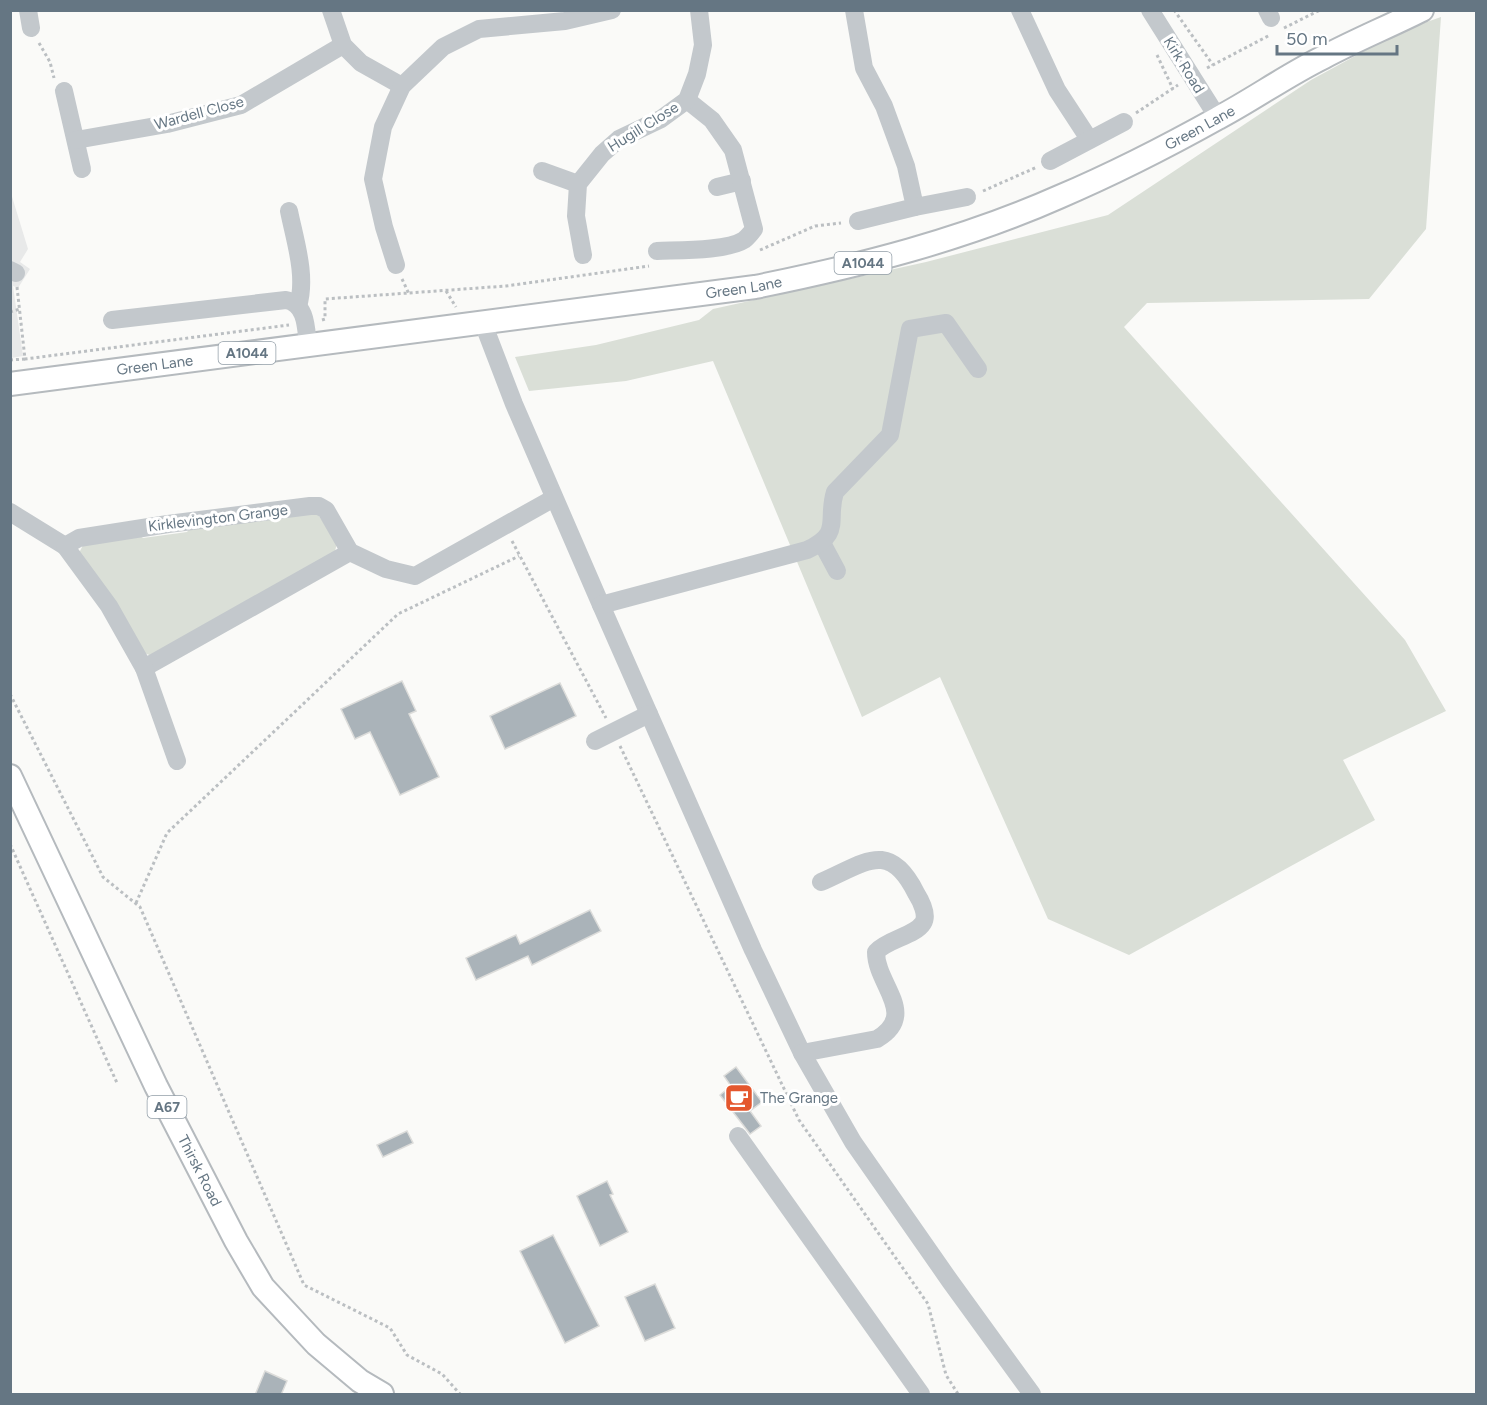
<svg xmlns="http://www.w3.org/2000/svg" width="1487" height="1405" viewBox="0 0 1487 1405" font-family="Figtree,sans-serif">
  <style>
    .built { fill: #e8e9e9 }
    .green { fill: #dadfd7 }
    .building { fill: #aab3b9; stroke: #dcdcda; stroke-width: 1.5 }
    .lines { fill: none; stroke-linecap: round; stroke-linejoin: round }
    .major-casing { stroke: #b5babe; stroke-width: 26 }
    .path { stroke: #bbbfc2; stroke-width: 3; stroke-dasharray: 3 3; stroke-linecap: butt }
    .minor { stroke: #c3c8cc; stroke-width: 18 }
    .major { stroke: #fff; stroke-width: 22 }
    .labels { text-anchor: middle; stroke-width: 6; stroke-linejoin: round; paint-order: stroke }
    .shield { fill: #fff; stroke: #939fa8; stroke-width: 1.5 }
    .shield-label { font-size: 14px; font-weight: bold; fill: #657683 }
    .street-label { font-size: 15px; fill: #657683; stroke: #fff }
    .poi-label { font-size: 15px; fill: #657683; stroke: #fff; text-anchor: start }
  </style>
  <rect width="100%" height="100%" fill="#fafaf8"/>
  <polygon class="built" points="10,190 28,249 20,262 30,269 18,288 13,286 23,356 11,358"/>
  <g class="green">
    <polygon points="1441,17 1426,229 1369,299 1147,303 1124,327 1405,640 1446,711 1343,760 1375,820 1129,955 1048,919 940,677 862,717 713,361 626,381 529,391 515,357 596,345 699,320 713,309 926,262 1108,215 1311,80 1401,31"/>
    <polygon points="317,513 337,542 335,552 152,656 144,653 79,553 83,545 137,534 143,538 187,532 191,527 278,519 282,515"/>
  </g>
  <g class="building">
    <polygon points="402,681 416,711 409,714 439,777 400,795 370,732 355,739 341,709"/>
    <polygon points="560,683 576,716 505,749 490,716"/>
    <polygon points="590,910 601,931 532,965 528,956 476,980 466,958 516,935 520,944"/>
    <polygon points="736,1067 762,1102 750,1111 761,1126 750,1134 720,1095 731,1086 724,1076"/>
    <polygon points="407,1131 413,1143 383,1157 377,1145"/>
    <polygon points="607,1181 613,1194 610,1195 628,1232 600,1246 577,1196"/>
    <polygon points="553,1235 599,1326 565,1343 520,1251"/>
    <polygon points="655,1284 675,1328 645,1341 625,1297"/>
    <polygon points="265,1371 287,1381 281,1395 255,1395"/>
  </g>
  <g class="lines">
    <g class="major-casing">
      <g id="major">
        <path id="s1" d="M 10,384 L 755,287 C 859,266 962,240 1059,197 C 1113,174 1166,147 1218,118 C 1254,99 1287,75 1324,57 C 1356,40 1390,26 1422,10"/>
        <path id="s2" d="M 10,776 L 156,1086 L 236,1241 L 263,1287 L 316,1344 L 360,1381 L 382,1394"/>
      </g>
    </g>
    <g class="path">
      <polyline points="1174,10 1213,65"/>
      <polyline points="1284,28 1320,10"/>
      <polyline points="39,43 50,62 54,78"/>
      <polyline points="1157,55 1173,89"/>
      <polyline points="1207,68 1270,35"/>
      <polyline points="1136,113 1178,85"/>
      <polyline points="983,191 1037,167"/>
      <polyline points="760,250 815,226 841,223"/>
      <polyline points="402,279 409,294"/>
      <polyline points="17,287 25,359 289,325"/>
      <polyline points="446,291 456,307"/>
      <polyline points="10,312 20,309"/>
      <polyline points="322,320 325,319 325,299 506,286 649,266"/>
      <polyline points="10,360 25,359"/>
      <polyline points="512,541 606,718"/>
      <polyline points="10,694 103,877 140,907 304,1285 390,1328 407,1355 442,1374 460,1394"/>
      <polyline points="620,746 799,1120 928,1304 946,1375 958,1394"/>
      <polyline points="10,844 117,1083"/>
      <polyline points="136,903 167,833 398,614 519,556"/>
    </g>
    <g class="minor">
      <polyline points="28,10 31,28"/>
      <polyline points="331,10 343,45 361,63 402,86"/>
      <polyline points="854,10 864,68 884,106 906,166 915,207 858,221"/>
      <polyline points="1020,10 1057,90 1089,139"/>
      <polyline points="1150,10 1218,118"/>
      <polyline points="1267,10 1271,18"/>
      <polyline points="64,91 82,169"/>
      <polyline points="76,140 167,124 241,105 343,45"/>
      <polyline points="1050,161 1124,122"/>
      <polyline points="542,171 578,184"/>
      <polyline points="717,187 742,181"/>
      <polyline points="915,207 967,197"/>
      <path d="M 289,211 C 295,241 307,276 298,306"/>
      <path d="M 657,251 C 678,250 727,251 744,240 C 748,237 751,233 754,229 L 733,150 L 712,120 L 687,100"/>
      <polyline points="583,255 576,216 578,184 602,154 619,139 661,119 687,100 697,74 703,45 699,10"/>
      <polyline points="396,265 384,227 373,179 383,127 402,86 443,47 479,29 565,21 612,10"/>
      <polyline points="10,270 16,273"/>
      <path d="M 112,320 L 286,300 C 307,304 306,329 308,346"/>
      <polyline points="483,323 514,404 601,605 753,950 802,1053 853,1142 950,1281 1032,1394"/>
      <polyline points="10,512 65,546"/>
      <polyline points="822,543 837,571"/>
      <polyline points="350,552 144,668 109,606 65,546 79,538 168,524 310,506 319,506 326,510 350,552 386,569 415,576 554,498"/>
      <path d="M 601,605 L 807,550 C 843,533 826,521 835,492 L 890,435 L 910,329 L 946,323 L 978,369"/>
      <polyline points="144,668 177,761"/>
      <polyline points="595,741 649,714"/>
      <path d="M 802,1053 L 877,1039 C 919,1014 876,985 876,952 C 888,939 915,936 923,923 C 928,915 921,901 916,893 C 889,839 865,863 821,882"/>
      <polyline points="738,1136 921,1394"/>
    </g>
    <use href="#major" class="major"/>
  </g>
  <defs>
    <g id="cafe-square" transform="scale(1.5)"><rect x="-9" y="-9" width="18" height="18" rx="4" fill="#e4572e" stroke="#fff"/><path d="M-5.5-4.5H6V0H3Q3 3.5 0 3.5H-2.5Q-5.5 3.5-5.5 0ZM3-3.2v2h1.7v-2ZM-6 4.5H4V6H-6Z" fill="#fff"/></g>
  </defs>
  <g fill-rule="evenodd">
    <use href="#cafe-square" x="739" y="1098"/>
  </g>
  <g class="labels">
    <g class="shield">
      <rect x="834.5" y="252" width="57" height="22" rx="4.5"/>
      <rect x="218.5" y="342" width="57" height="22" rx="4.5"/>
      <rect x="147.5" y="1096" width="39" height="22" rx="4.5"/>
    </g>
    <g class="shield-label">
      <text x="863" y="268">A1044</text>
      <text x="247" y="358">A1044</text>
      <text x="167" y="1112">A67</text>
    </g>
    <g class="street-label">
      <text transform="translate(1184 65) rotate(58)" y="5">Kirk Road</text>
      <text transform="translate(199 113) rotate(-15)" y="5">Wardell Close</text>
      <text transform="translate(643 127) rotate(-32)" y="5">Hugill Close</text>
      <text dy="5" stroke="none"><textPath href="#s1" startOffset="1226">Green Lane</textPath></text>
      <text dy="5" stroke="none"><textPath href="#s1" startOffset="740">Green Lane</textPath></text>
      <text dy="5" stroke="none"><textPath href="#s1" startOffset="146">Green Lane</textPath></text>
      <text transform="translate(218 518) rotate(-7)" y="5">Kirklevington Grange</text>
      <text dy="5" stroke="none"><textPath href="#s2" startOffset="438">Thirsk Road</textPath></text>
    </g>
    <g class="poi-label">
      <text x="760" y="1103">The Grange</text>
    </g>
  </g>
  <rect width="1487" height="1405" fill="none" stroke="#657683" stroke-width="24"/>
  <path d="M1277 45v9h120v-9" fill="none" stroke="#657683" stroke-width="3"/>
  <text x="1286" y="45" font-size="18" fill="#657683" stroke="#ffffff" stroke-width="4.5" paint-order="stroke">50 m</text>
</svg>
